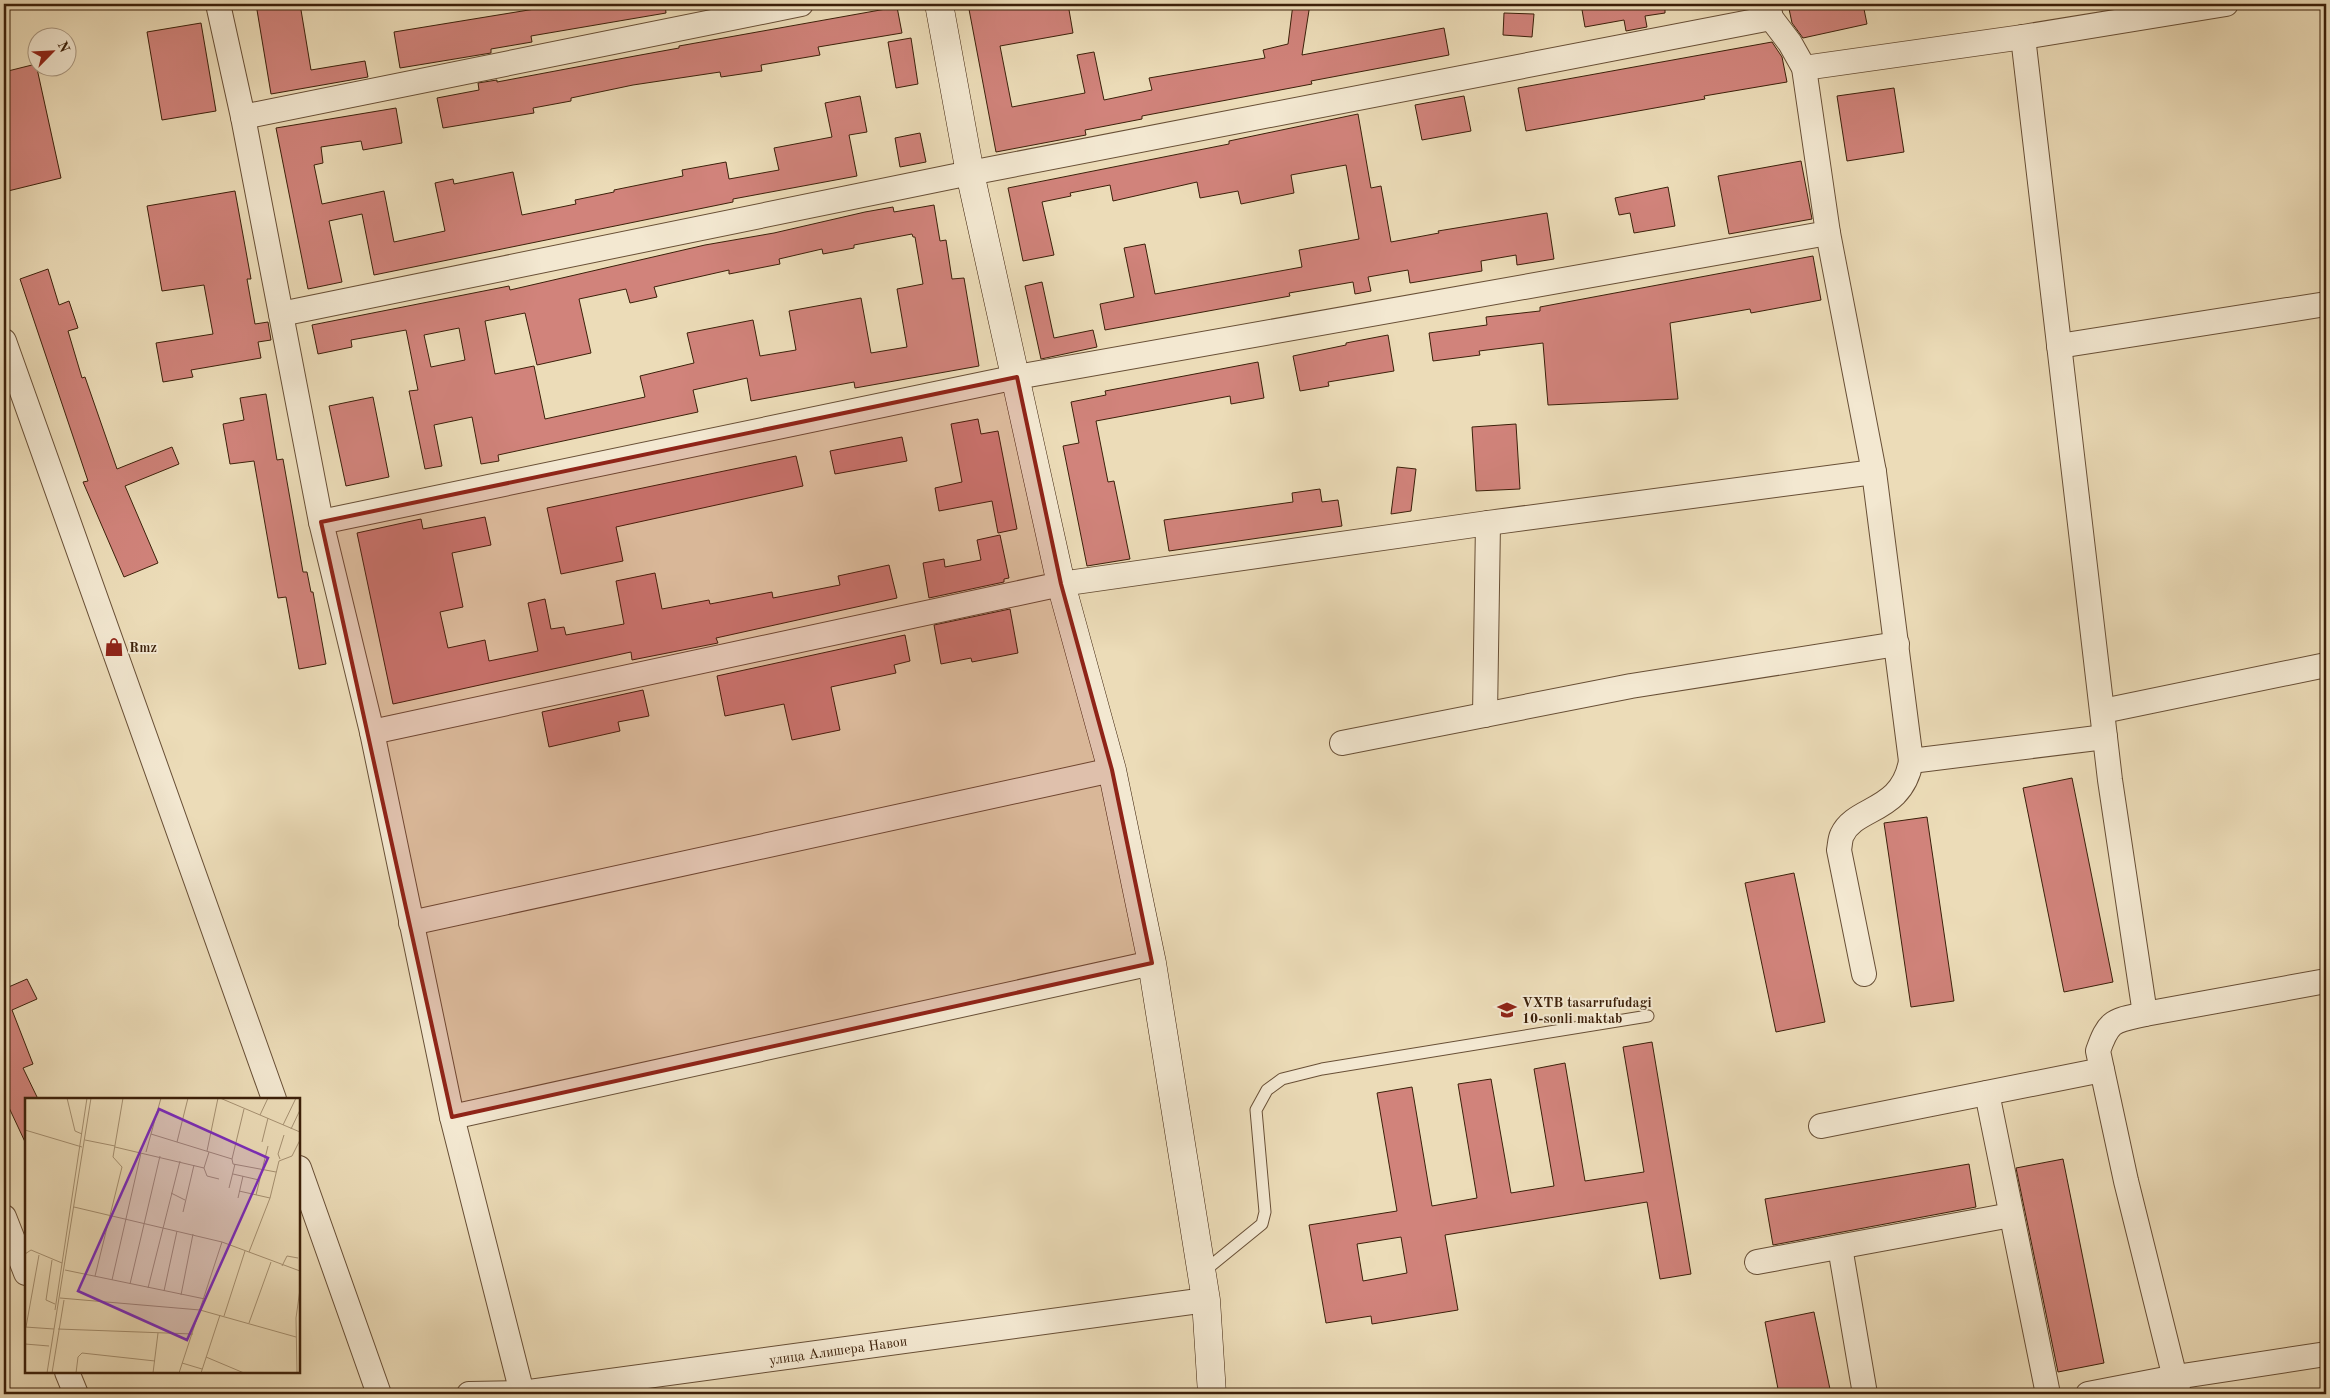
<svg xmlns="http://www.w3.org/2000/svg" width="2330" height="1398" viewBox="0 0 2330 1398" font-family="'Old Standard TT',serif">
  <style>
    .building { fill: #d1837b; stroke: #3c200a; fill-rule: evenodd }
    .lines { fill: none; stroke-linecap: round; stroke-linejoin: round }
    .lane-casing { stroke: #684f36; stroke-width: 13 }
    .street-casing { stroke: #684f36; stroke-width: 26 }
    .secondary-casing { stroke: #3c200a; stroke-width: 29 }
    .lane { stroke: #f3e8d1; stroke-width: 11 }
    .street { stroke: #f3e8d1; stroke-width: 24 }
    .secondary { stroke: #f3e8d1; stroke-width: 28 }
    .marked { fill: #8f2418; fill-opacity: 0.2; stroke: #8f2418; stroke-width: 4; stroke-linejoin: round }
    .labels { text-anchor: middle; stroke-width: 4; stroke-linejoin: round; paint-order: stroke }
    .poi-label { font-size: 14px; font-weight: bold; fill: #3c200a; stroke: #f3e8d1; text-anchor: start }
    .street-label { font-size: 14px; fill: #3c200a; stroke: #f3e8d1 }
    .inset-road { fill: none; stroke: #a69172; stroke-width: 1 }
    .view { fill: #7b2cbf; fill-opacity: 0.15; stroke: #7b2cbf; stroke-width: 2.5 }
    .inset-edge { fill: none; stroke: #3c200a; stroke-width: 2.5 }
  </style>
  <rect width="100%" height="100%" fill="#ecdcb8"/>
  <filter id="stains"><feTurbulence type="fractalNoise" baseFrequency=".004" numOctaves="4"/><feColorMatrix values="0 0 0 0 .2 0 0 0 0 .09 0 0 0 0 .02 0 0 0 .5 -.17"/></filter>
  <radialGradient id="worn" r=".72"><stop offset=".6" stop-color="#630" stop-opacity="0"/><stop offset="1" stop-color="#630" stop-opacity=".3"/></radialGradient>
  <g class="building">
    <polygon points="256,4 300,4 311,70 365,61 368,77 271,94"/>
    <polygon points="548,4 665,4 666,13 531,36 532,42 491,49 491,53 400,68 394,32 547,7"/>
    <polygon points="968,4 1068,4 1073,33 1000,46 1012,107 1085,93 1077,55 1094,52 1104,100 1152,90 1149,78 1265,58 1263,50 1288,44 1293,4 1310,4 1302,55 1444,28 1449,55 1311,81 1312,84 1142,116 1142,119 1085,130 1086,135 996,152"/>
    <polygon points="1581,4 1665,4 1665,13 1645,16 1647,27 1626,31 1624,20 1585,27"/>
    <polygon points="1788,4 1863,4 1867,24 1803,38 1792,23"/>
    <polygon points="897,7 902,33 818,47 820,55 761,65 762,71 721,77 720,72 633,85 571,98 571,101 533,108 534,113 443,128 437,98 479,90 478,83 497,80 497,82 635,56 679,48 679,46"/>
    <polygon points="1504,13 1534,14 1532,37 1503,35"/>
    <polygon points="201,23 216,111 162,120 147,32"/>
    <polygon points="911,38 918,84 896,88 888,42"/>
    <polygon points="1772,42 1782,57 1787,82 1704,96 1705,99 1526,131 1518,88"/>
    <polygon points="36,64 61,178 4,192 4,72"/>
    <polygon points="1894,88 1904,152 1847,161 1837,96"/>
    <polygon points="860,96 867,132 849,135 857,176 733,199 733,202 374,275 362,214 329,221 342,282 308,289 276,128 396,108 402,143 363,150 361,141 321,147 323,163 314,165 322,204 384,191 394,242 445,231 435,183 453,179 454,184 513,172 522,215 576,204 575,200 614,192 614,190 683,176 682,170 726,162 729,179 779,170 774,148 832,137 825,103"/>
    <polygon points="1464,96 1471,131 1422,140 1415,105"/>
    <polygon points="1358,114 1371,188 1381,186 1391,242 1439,233 1438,231 1547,213 1554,259 1517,265 1516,255 1481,261 1482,271 1410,283 1408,270 1368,277 1371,291 1355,294 1353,282 1289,293 1290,296 1105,330 1100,304 1134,297 1124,248 1145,244 1155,294 1302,267 1299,250 1359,239 1346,165 1291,175 1294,193 1241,204 1238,191 1200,198 1197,182 1113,201 1110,185 1070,193 1071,196 1042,202 1054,255 1023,261 1008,188 1229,144 1229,141"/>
    <polygon points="920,133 926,162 900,167 895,138"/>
    <polygon points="1801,161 1812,219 1729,234 1718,176"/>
    <polygon points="1668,187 1675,226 1634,233 1630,213 1619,215 1615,198"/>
    <polygon points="235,191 251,279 247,279 255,324 268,322 271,340 258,342 261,358 191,370 193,377 163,382 156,343 213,334 204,285 162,291 147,206"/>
    <path d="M 934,205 L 940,241 L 946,240 L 952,279 L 964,278 L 979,366 L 855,388 L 854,382 L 751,401 L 747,378 L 693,390 L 698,412 L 498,455 L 499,461 L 481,464 L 472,417 L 434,425 L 442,466 L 425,469 L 409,391 L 418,390 L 406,330 L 351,340 L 352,347 L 318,354 L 312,325 L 509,286 L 510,290 L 705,245 L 774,233 L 865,212 L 893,207 L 894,212 ZM 912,234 L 913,237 L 915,237 L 923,284 L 897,289 L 907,347 L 871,353 L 861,298 L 789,311 L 796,350 L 760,356 L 753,320 L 687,333 L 694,363 L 640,376 L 645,397 L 545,419 L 534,366 L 495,374 L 485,321 L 525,313 L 537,365 L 591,353 L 579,299 L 626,289 L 630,303 L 657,297 L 654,287 L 729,270 L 729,274 L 780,264 L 779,259 L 822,249 L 823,254 L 854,248 L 854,245 ZM 459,328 L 465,360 L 431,367 L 424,335 Z"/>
    <polygon points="1813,256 1821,300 1751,313 1750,309 1670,323 1678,399 1548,405 1543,343 1479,351 1480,355 1433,361 1429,333 1487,325 1486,317 1540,311 1540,307"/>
    <polygon points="48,269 59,305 69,301 78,328 68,331 82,378 85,377 117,469 172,447 179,464 125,486 158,563 124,577 83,482 88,481 20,279"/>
    <polygon points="1042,282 1054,338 1093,330 1097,347 1041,359 1025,286"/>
    <polygon points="1388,335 1394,371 1328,382 1329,386 1300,391 1293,356 1346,345 1346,343"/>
    <polygon points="1258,362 1264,398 1231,404 1230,396 1096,421 1108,482 1114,481 1130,559 1087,566 1063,446 1079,443 1071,402 1106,395 1105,391"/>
    <polygon points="266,394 277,460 283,459 303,572 307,572 311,592 313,592 326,664 299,669 286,597 278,598 254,461 230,464 223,424 244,420 240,398"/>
    <polygon points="373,397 389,477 346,486 329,406"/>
    <polygon points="978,419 981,434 998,431 1017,529 998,533 992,501 939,511 935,488 962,482 951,424"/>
    <polygon points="1516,424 1520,489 1476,491 1472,427"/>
    <polygon points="902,437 907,461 835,474 830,451"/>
    <polygon points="796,456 803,486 616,527 623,561 561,574 547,508"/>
    <polygon points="1397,467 1416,469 1411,511 1391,514"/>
    <polygon points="1320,489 1322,502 1338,500 1342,526 1169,551 1164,520 1293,502 1292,493"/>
    <polygon points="485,517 491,545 452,553 463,607 440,612 448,648 485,640 489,661 538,651 528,603 545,599 551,629 564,627 566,635 624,624 616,581 655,573 662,609 709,600 710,604 772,592 773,598 840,585 838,576 889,565 897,598 716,638 718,643 632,660 631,652 393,704 357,533 421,519 423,529"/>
    <polygon points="1000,535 1009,578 1004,579 1004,582 929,598 923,563 944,559 945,567 981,560 977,540"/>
    <polygon points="1010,609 1018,653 972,662 971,658 941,664 934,625"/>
    <polygon points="905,635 910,661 894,665 896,673 831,687 840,730 792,740 784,704 725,716 717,676"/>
    <polygon points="643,690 649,716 618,722 620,731 549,747 542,712"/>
    <polygon points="2072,778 2113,982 2064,992 2023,788"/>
    <polygon points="1927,817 1954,1001 1911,1007 1884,823"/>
    <polygon points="1794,873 1825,1022 1776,1032 1745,883"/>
    <polygon points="27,979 37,999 12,1010 33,1064 23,1068 38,1099 26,1099 26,1144 4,1097 4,989"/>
    <path d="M 1652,1042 L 1691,1274 L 1660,1279 L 1647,1202 L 1445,1235 L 1458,1310 L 1372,1324 L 1371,1316 L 1326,1323 L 1309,1225 L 1397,1211 L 1377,1093 L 1412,1087 L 1432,1206 L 1477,1198 L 1458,1084 L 1491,1079 L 1511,1193 L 1554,1186 L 1534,1069 L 1565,1063 L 1585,1181 L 1644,1172 L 1623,1047 ZM 1401,1237 L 1407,1273 L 1363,1281 L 1357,1244 Z"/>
    <polygon points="2063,1159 2104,1363 2058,1372 2016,1168"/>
    <polygon points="1969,1164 1976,1207 1773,1245 1765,1199"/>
    <polygon points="1814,1312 1831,1394 1779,1394 1765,1322"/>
  </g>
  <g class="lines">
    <g class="lane-casing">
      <polyline id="lane" points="1203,1272 1262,1224 1265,1212 1256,1110 1267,1090 1282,1079 1322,1069 1648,1016"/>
    </g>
    <g class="street-casing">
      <g id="street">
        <polyline points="218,4 243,117 321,522 372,732 452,1117 522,1393"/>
        <polyline points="1768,4 1771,18 1790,43 1804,68 1828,233 1874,472 1911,761 2105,737"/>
        <path d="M 2023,37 L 2110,780 L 2145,1014 C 2114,1021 2109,1019 2098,1051 L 2126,1181 L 2179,1394"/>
        <polyline points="1804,68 2023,37 2226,4"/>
        <polyline points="243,117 801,4"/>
        <polyline points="281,314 970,173 1771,18"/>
        <polyline points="4,341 274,1099"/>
        <polyline points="2059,346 2326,304"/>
        <polyline points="321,522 1017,377 1828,233"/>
        <polyline points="2103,711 2326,665"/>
        <polyline points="1485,715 1488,523"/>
        <polyline points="372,732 1061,584 1488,523 1874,472"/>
        <polyline points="1342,743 1631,686 1897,644"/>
        <polyline points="411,923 1112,770"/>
        <path d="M 1864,974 L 1839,850 C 1840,845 1840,839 1842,835 C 1855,806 1902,813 1911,761"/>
        <polyline points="2145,1014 2326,981"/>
        <polyline points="1987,1093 2048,1394"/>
        <polyline points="452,1117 1152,963"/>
        <polyline points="1821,1126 2102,1070"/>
        <polyline points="299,1168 379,1394"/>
        <polyline points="4,1217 26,1273"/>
        <polyline points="1840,1247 1865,1394"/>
        <polyline points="1757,1262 2011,1215"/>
        <polyline points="67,1372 76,1394"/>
        <polyline points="469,1394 522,1393 1206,1300"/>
        <polyline points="2088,1394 2176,1377 2326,1354"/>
      </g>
    </g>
    <g class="secondary-casing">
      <polyline id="secondary" points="939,4 970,173 1061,584 1112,770 1152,963 1206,1300 1212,1394"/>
    </g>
    <use href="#lane" class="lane"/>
    <use href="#street" class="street"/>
    <use href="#secondary" class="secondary"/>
  </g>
  <path class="marked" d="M 1017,377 L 1061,584 L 1112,770 L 1152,963 L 452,1117 L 321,522 Z"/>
  <defs>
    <g id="shop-bare" transform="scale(1.5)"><path d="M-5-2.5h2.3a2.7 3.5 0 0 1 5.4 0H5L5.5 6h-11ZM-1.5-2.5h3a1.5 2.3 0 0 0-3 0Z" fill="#8f2418" stroke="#f3e8d1" stroke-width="2.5" paint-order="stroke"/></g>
    <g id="school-bare" transform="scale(1.5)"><path d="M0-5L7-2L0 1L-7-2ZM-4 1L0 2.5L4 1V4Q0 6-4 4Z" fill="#8f2418" stroke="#f3e8d1" stroke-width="2.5" paint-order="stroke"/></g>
  </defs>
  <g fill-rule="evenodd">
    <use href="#shop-bare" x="114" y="647"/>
    <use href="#school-bare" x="1507" y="1010"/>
  </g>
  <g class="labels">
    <g class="poi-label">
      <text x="129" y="652">Rmz</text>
      <text x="1522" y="1007">VXTB tasarrufudagi<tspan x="1522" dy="16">10-sonli maktab</tspan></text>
    </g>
    <g class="street-label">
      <text transform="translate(838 1350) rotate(-8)" y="5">улица Алишера Навои</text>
    </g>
  </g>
  <g transform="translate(25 1098)">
    <rect width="275" height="275" fill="#ecdcb8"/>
    <path class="inset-road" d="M 42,0 L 50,33 L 57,36M 195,0 L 275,34M 235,17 L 243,0M 258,27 L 271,0M 266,31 L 275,12M 0,32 L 57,49M 126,36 L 207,61 L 208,66 L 251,74M 60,42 L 90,48M 152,44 L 163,0M 237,44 L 243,20M 90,49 L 179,70 L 184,54M 182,53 L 193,0M 121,54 L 136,0M 207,61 L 219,11M 255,61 L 253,56 L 259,37M 179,70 L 182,78 L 194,81M 208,76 L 234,82M 204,90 L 210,66M 214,93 L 245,100M 146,95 L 160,102M 231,97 L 243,48M 213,100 L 218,78M 49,109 L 197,144 L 275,173M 158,114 L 169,67M 224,154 L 245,100 L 254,63 L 267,58 L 275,42M 0,156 L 6,152 L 37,165M 27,162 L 21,202 L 30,206M 257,168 L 262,158 L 273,160M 40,172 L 180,201M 70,178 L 97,69 L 88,59 L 98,0M 87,182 L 116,55M 105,186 L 135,58M 123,190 L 155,63M 139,193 L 152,133M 156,197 L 168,136M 35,200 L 175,212 L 271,239M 30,212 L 62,0M 199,218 L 220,153M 224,225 L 246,164M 0,229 L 29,231M 1,229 L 14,157M 33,231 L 168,236M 0,246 L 24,248M 181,259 L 219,275M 157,265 L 177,271M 22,275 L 66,0M 27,275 L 39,202M 51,275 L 53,259 L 57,255 L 130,263M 128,275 L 133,235M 154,275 L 197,144M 176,275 L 195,217M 272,275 L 271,220 L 275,191"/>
    <path class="view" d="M 134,11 L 243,60 L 162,242 L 53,193 Z"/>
    <rect width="275" height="275" class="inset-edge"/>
  </g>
  <rect width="2330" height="1398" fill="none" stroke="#ecdcb8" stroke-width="20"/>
  <rect x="5" y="5" width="2320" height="1388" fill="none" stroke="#3c200a" stroke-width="2.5"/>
  <rect x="10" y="10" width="2310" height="1378" fill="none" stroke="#3c200a"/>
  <g transform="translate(52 52) rotate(66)"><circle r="24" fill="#f3e8d1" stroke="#aa9881"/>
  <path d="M0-4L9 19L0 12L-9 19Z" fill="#8f2418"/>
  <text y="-8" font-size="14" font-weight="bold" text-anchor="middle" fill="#3c200a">N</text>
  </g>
  <rect width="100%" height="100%" filter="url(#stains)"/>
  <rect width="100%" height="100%" fill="url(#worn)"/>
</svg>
